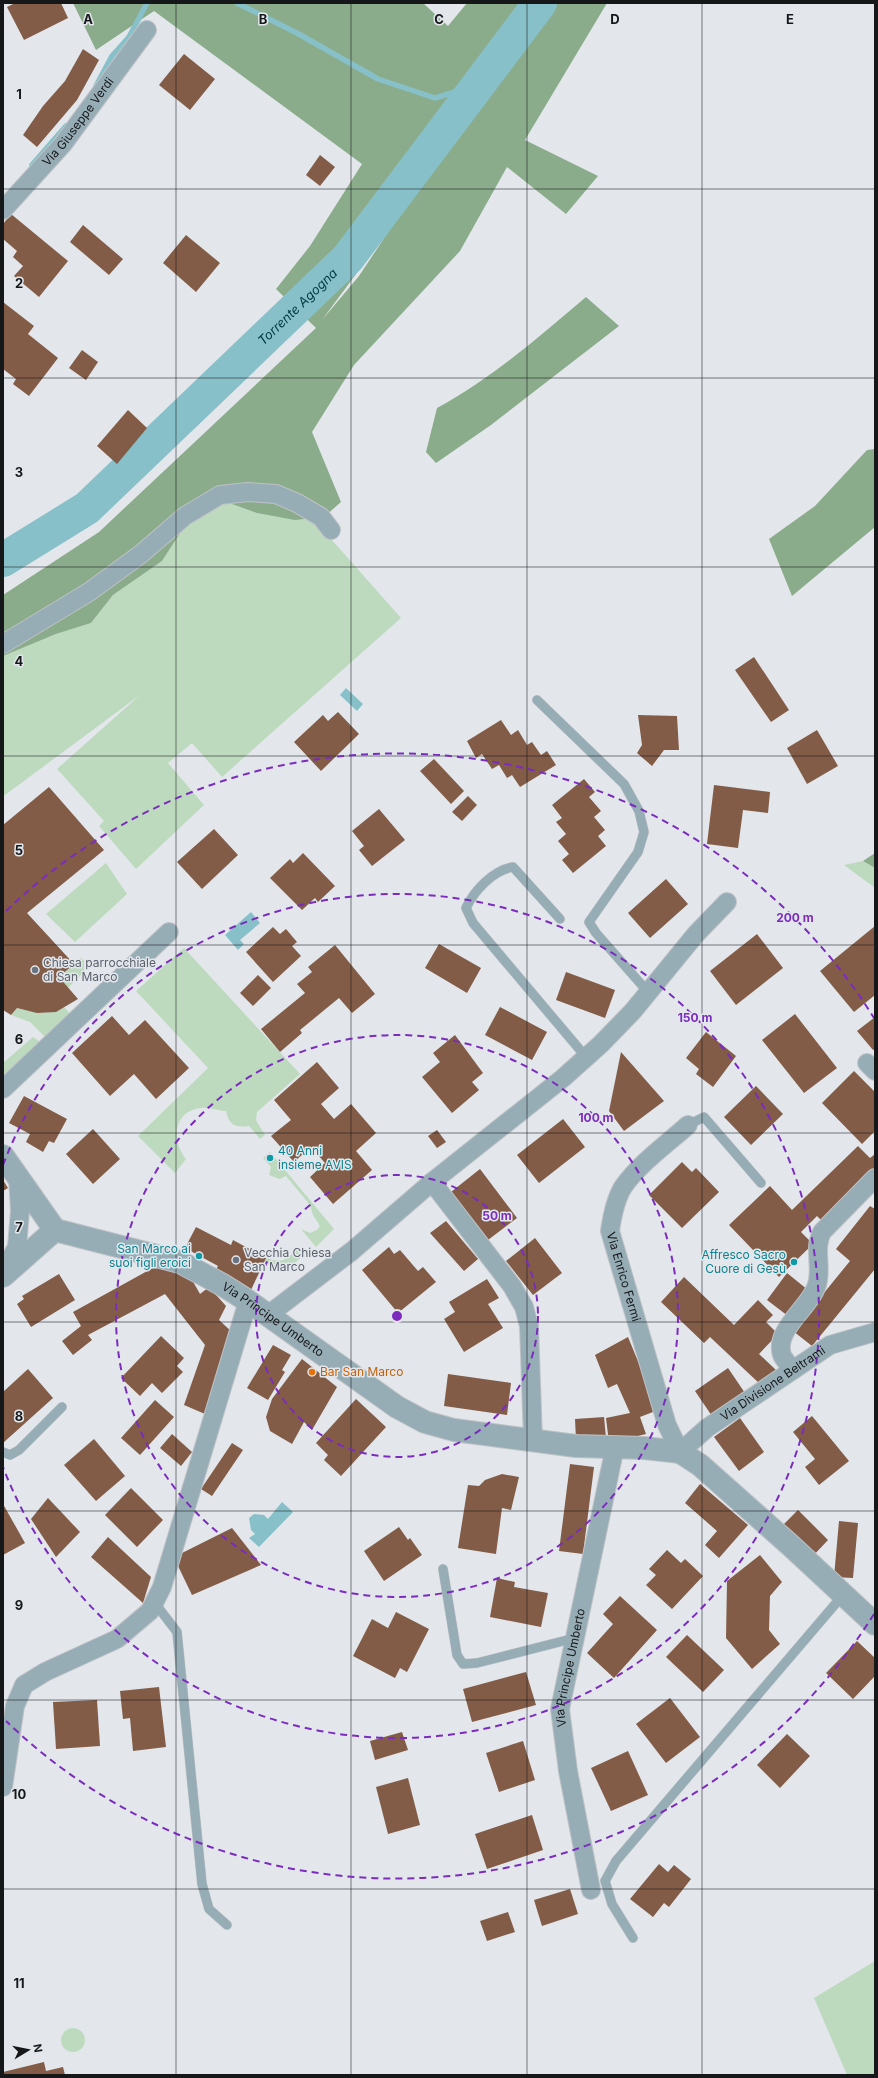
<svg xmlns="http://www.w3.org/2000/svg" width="878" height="2078" viewBox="0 0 878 2078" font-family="Inter,sans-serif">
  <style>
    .green { fill: #bddabe }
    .forest { fill: #8aac8b }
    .water { fill: #87c0c8 }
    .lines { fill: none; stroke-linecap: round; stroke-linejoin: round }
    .stream { stroke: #87c0c8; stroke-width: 5.5 }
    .river { stroke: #87c0c8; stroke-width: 34 }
    .building { fill: #825c46 }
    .service-casing { stroke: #bec2c6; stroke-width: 10 }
    .minor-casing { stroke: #bec2c6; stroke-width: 20 }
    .tertiary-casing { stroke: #bec2c6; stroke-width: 24 }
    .service { stroke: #97adb6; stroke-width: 9 }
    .minor { stroke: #97adb6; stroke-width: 18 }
    .tertiary { stroke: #97adb6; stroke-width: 22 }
    .grid { fill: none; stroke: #151719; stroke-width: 1; stroke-opacity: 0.55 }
    .ring { fill: none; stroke: #7b2cbf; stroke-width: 2; stroke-dasharray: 7 5 }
    .worship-dot { fill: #6b7280; stroke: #e3e7ec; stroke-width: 1.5 }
    .culture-dot { fill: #0f9aa8; stroke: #e3e7ec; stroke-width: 1.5 }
    .food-dot { fill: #e8710a; stroke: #e3e7ec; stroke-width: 1.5 }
    .labels { text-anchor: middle; stroke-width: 3; stroke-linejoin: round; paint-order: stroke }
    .street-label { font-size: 12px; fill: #151719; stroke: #e3e7ec }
    .worship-label { font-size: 12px; fill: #5b616d; stroke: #e3e7ec; text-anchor: start }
    .culture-label { font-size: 12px; fill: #0d838f; stroke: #e3e7ec; text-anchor: end }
    .food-label { font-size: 12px; fill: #c56008; stroke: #e3e7ec; text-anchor: start }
    .water-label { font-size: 13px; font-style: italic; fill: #013a40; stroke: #e3e7ec }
    .grid-label { font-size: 13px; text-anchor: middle; font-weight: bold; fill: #151719; stroke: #e3e7ec; stroke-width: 3; stroke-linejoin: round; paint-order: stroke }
    .centre { fill: #7b2cbf; stroke: #e3e7ec; stroke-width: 2 }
    .ring-label { font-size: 12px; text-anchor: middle; font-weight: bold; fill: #7b2cbf; stroke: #e3e7ec; stroke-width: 3; stroke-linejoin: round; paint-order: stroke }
  </style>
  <rect width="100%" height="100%" fill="#e3e7ec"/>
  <g class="green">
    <polygon points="229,503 257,513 324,517 324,531 401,618 222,777 192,743 168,763 204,805 136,869 99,826 104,821 57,769 140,695 5,795 3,795 3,656 56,634 91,623 113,595 162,561 199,504"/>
    <polygon points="863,861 875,868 875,888 844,865"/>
    <polygon points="106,863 127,894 75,942 46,914"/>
    <path d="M 184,948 L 300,1074 L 257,1112 L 256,1120 L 265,1135 L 260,1139 L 249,1126 C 235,1128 229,1125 226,1111 C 217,1111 210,1107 201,1108 C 173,1111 171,1141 186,1159 L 175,1173 L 138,1136 L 208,1068 L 136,991 Z"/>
    <polygon points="81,958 84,961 84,972 68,988 59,977"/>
    <path d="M 64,1007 L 72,1016 L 47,1039 L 30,1022 L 11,1015 L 17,1008 C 34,1012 49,1016 64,1007 Z"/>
    <polygon points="33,1037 42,1043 3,1077 3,1063"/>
    <polygon points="270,1152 334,1229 316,1247 301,1229 310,1233 317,1230 320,1226 313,1215 310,1205 286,1176 280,1179 269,1175 271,1167 263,1158"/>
    <path d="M 297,1249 L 303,1256 C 285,1271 285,1273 264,1262 L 266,1258 C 283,1263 285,1261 297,1249 Z"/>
    <polygon points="875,1961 875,2075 847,2075 814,1998"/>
    <circle cx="73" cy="2040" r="12"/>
  </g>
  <g class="forest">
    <polygon points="73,3 423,3 448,26 467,3 535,3 356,274 322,320 359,276 540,3 607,3 525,140 598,176 566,214 507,167 460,251 354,365 312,432 341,502 324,517 295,520 257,513 229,503 199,504 162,561 113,595 91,623 56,634 3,656 3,595 99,532 316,328 276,289 310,246 362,164 154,11 96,50"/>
    <path d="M 586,297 L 619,326 L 491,425 L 436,463 L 426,452 L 437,408 C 492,378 539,337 586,297 Z"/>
    <polygon points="875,449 875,527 792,596 769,539 815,506 867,450"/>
    <polygon points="875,853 875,868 863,861"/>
  </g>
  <g class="water">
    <polygon points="346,688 363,704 357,711 340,695"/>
    <polygon points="251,912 260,923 240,940 244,944 238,950 225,935"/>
    <polygon points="282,1502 293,1512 259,1547 249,1538 255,1534 251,1530 249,1518 254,1514 264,1515 268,1519"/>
  </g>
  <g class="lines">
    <g class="stream">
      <polyline points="237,3 297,33 378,79 435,98 478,85"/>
      <polyline points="96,86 112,56 129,37 147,3"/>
      <polyline points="32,165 66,126"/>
    </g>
    <path class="river" id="s1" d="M 3,560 L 87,508 L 348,258 L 540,3"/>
  </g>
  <g class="building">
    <polygon points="15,3 61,3 68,18 24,40 7,7"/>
    <polygon points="83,49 99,60 77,100 37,147 23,135 43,106 65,81"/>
    <polygon points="184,54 215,79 190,110 159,85"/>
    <polygon points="320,155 335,167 320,186 306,175"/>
    <polygon points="11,214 68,261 39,297 14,276 23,266 13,257 17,251 3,239 3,224"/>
    <polygon points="83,225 123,259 109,275 70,242"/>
    <polygon points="186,235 220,263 196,292 163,263"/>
    <polygon points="3,302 34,326 28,334 58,358 29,396 13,384 16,379 3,369"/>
    <polygon points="82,350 98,362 86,380 69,368"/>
    <polygon points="128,410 147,428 117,464 97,446"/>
    <polygon points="754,657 789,710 771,722 735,670"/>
    <polygon points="338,712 359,734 321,771 294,742 323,715 328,721"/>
    <polygon points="638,715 677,716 679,750 664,750 652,766 637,753 642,745"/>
    <polygon points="501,720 511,735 518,730 527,745 532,742 541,755 547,751 556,765 520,787 512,775 507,778 499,765 492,769 482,754 476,758 467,741"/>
    <polygon points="817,730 838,766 807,784 787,748"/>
    <polygon points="434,759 464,791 451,804 420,771"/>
    <polygon points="584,779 595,792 589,797 601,811 594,817 605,830 598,836 606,846 573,873 562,860 569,854 558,841 566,834 556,822 562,818 552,805"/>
    <polygon points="714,785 770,792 768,813 743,810 738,848 707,844"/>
    <polygon points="49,787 104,850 27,913 74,964 59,977 78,999 56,1012 37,1013 17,1008 11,1015 3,1010 3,825"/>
    <polygon points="468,796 477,805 462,821 452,812"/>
    <polygon points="379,809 405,840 372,866 359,850 364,846 352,831"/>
    <polygon points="214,829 238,855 202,889 177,862"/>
    <polygon points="303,853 335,886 318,902 315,898 302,910 270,878 290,859 293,863"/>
    <polygon points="666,879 688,904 650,938 628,913"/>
    <polygon points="875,926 875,995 854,1012 820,971"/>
    <polygon points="273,927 280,934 286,929 297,942 292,946 301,956 273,982 246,952"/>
    <polygon points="757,934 783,968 736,1005 710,971"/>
    <polygon points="439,944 481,968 467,993 425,968"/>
    <polygon points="335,945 375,994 352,1013 339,998 300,1030 302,1033 280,1052 261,1029 305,993 297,984 312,972 308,967"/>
    <polygon points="566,972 615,990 605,1018 556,1000"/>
    <polygon points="258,975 271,988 253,1006 240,993"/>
    <polygon points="500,1007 547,1032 532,1060 485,1035"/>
    <polygon points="795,1014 837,1068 804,1093 762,1040"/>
    <polygon points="112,1016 129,1035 145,1020 189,1068 156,1099 134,1074 110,1096 72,1053"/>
    <polygon points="875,1017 875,1049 873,1050 857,1031"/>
    <polygon points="706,1032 736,1056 713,1087 696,1074 699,1069 686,1058"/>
    <polygon points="455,1035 483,1073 472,1082 479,1090 452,1113 422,1077 440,1062 433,1053"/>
    <polygon points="621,1052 664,1101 624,1131 609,1111"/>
    <polygon points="317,1062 339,1088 321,1104 334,1119 351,1104 376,1133 356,1151 372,1170 333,1204 310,1177 325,1163 311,1147 294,1162 271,1136 291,1120 274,1100"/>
    <polygon points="854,1071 875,1092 875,1131 862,1144 822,1103"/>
    <polygon points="756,1086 783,1114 751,1145 724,1117"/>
    <polygon points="24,1096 67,1119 54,1143 49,1141 43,1152 26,1142 30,1134 9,1123"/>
    <polygon points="563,1119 585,1147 539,1183 517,1155"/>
    <polygon points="93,1129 120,1159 93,1184 66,1154"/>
    <polygon points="437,1130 446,1142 437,1148 428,1136"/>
    <polygon points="858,1146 870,1158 875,1154 875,1170 821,1220 817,1216 801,1232 813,1244 779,1277 729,1225 770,1186 792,1210"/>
    <polygon points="682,1162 692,1172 696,1168 719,1192 682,1228 649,1195"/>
    <polygon points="480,1169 517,1218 488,1240 451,1192"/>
    <polygon points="3,1180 8,1188 3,1191"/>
    <polygon points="870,1206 875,1209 875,1269 812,1346 793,1331 850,1261 836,1249"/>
    <polygon points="446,1221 478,1259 464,1271 430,1233"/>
    <polygon points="196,1227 231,1245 233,1240 266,1258 251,1290 215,1271 218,1266 185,1248"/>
    <polygon points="535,1238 562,1273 533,1295 506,1261"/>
    <polygon points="389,1247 394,1254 400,1250 418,1271 423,1267 436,1282 398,1313 362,1270"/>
    <polygon points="160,1264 191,1278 200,1294 209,1287 226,1306 219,1320 233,1333 205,1414 184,1405 205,1345 165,1294 88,1335 92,1340 73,1355 62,1341 81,1326 73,1312"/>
    <polygon points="787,1273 808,1290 788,1316 767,1300"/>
    <polygon points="59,1274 75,1300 31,1327 17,1304 24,1299 22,1296"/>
    <polygon points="684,1277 734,1325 758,1300 773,1315 766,1322 778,1334 759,1354 776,1370 761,1385 710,1337 704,1343 661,1302"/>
    <polygon points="487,1279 499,1298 488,1304 503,1328 464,1352 444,1319 455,1312 449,1302"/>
    <polygon points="161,1336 184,1358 177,1366 183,1372 162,1393 152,1383 140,1396 121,1378"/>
    <polygon points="628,1337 658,1410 640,1417 646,1434 609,1443 606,1418 630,1413 617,1384 608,1388 595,1355"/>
    <polygon points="273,1345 291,1355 282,1370 285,1372 268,1400 247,1388"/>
    <polygon points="302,1359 337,1387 312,1430 304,1422 292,1444 270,1431 266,1417 272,1399"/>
    <polygon points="728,1368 747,1396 714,1419 695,1391"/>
    <polygon points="28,1369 53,1398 3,1443 3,1392"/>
    <polygon points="448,1374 511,1383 507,1415 444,1406"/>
    <polygon points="356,1399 386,1427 341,1476 324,1460 328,1455 316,1443"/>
    <polygon points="155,1400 174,1417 140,1455 121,1438"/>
    <polygon points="812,1416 849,1461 819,1485 805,1467 815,1459 793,1432"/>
    <polygon points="604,1417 606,1438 576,1440 575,1419"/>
    <polygon points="740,1418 764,1452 739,1471 714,1437"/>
    <polygon points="172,1434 192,1452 181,1466 160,1448"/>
    <polygon points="94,1439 125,1476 96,1501 64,1465"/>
    <polygon points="232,1443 243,1450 212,1496 201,1489"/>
    <polygon points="570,1464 594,1467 583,1554 559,1551"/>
    <polygon points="502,1474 519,1477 511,1510 502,1508 496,1554 458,1548 468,1485 479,1486 485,1480"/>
    <polygon points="700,1484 748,1525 719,1558 705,1545 717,1531 685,1503"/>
    <polygon points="131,1488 163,1520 137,1547 105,1515"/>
    <polygon points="48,1498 80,1532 56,1557 31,1519"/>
    <polygon points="3,1504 25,1543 3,1555"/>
    <polygon points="798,1510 828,1540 812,1557 781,1527"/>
    <polygon points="839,1521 858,1523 853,1578 834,1577"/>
    <polygon points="399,1527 408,1540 410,1538 422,1555 384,1581 364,1551"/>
    <polygon points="232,1528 261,1565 192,1595 178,1566 182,1553"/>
    <polygon points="108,1537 151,1577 143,1603 91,1557"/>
    <polygon points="667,1550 681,1563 685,1559 703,1576 672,1609 646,1585 656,1575 649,1569"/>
    <polygon points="760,1555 782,1582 770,1596 769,1630 780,1644 752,1669 726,1638 727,1581"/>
    <polygon points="497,1578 515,1582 514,1587 548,1593 541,1627 490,1617"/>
    <polygon points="620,1596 657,1630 614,1678 587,1653 613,1624 603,1614"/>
    <polygon points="396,1612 429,1629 407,1672 400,1668 395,1678 353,1656 372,1619 388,1628"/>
    <polygon points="687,1635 724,1670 703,1692 666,1657"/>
    <polygon points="857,1641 875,1658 875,1676 853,1699 826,1673"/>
    <polygon points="526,1672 536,1705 472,1722 463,1689"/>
    <polygon points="159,1687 166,1747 133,1751 130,1718 123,1719 120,1691"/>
    <polygon points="670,1698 700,1737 666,1763 636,1724"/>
    <polygon points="97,1700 100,1746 56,1749 53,1702"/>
    <polygon points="402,1732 408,1750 375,1760 370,1741"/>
    <polygon points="787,1734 810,1756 780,1788 757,1765"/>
    <polygon points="523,1741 535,1780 499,1792 486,1753"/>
    <polygon points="628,1751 648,1795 611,1811 591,1768"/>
    <polygon points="408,1778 420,1825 388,1834 376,1787"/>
    <polygon points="532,1815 543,1850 487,1869 475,1834"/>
    <polygon points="659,1864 668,1872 674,1865 691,1879 669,1907 664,1903 653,1917 630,1899"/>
    <polygon points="570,1889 578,1914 542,1926 534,1900"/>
    <polygon points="508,1912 515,1932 487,1941 480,1921"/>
    <polygon points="44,2062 46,2071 63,2067 65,2075 3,2075 3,2072"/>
  </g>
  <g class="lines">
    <g class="service-casing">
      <g id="service">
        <polyline points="537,700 624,784 639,811 644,832 638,852 589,922 596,933 648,992"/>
        <path d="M 560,919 L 513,867 C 493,870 474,891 466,908 L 473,923 L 586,1057"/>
        <polyline points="688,1125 704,1117 761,1183"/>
        <polyline points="3,1452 10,1455 19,1450 62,1407"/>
        <polyline points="443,1569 457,1655 463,1664 477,1663 575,1638"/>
        <polyline points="154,1602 177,1632 202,1884 209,1909 227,1925"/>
        <polyline points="633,1938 612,1904 605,1881 616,1861 843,1595"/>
      </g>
    </g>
    <g class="minor-casing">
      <g id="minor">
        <path id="s2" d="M 3,210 L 63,144 L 147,30"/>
        <polyline points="3,644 89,592 141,554 185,516 220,495 248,492 276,494 297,503 321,517 331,530"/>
        <polyline points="867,1063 875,1071"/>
        <polyline points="3,1089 169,932"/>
        <path id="s3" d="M 688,1125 C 667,1144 640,1163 623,1187 C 615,1200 612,1217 610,1231 L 667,1425 L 680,1452 L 707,1428 L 830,1345 L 875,1332"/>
        <polyline points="432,1182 512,1286 524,1307 529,1326 533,1440"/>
        <polyline points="3,1272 17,1247 20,1211 18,1177"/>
        <polyline points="268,1315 352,1251 432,1182 563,1078 601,1044 633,1011 696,934 727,902"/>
        <path d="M 793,1370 C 790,1366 784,1360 782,1355 C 773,1328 815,1305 818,1280 C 821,1263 814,1248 822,1232 L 875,1178"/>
        <polyline points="3,1787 15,1706 24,1685 45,1672 117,1639 150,1611 162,1587 248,1301"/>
        <path id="s4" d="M 591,1890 L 568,1771 L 560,1709 L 615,1447"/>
      </g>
    </g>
    <g class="tertiary-casing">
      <g id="tertiary">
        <path id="s5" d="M 3,1156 L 55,1230 L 180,1262 L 221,1284 L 248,1301 L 397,1407 L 425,1422 L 454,1430 L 576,1446 L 644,1448 L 680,1452 L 700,1465 L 790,1545 L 875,1624"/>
        <polyline points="3,1276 55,1230"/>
      </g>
    </g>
    <use href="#service" class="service"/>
    <use href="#minor" class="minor"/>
    <use href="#tertiary" class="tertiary"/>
  </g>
  <path class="grid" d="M 176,3 L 176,2075M 351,3 L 351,2075M 527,3 L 527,2075M 702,3 L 702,2075M 3,189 L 875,189M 3,378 L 875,378M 3,567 L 875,567M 3,756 L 875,756M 3,945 L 875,945M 3,1133 L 875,1133M 3,1322 L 875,1322M 3,1511 L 875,1511M 3,1700 L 875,1700M 3,1889 L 875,1889"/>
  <g class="ring">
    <circle cx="397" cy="1316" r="141"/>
    <circle cx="397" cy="1316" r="281"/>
    <path d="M3 1165A422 422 0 1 1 3 1467"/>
    <path d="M874 1614A563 563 0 0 1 6 1721M6 911A563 563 0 0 1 874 1018"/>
  </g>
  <g class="worship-dot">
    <circle cx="35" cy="970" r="4"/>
    <circle cx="236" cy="1260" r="4"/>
  </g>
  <g class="culture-dot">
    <circle cx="270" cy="1158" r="4"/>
    <circle cx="199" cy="1256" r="4"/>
    <circle cx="794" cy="1262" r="4"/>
  </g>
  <circle class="food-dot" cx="312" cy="1372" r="4"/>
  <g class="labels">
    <g class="street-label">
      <text dy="4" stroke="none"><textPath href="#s2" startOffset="116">Via Giuseppe Verdi</textPath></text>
      <text dy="4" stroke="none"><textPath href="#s3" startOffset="184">Via Enrico Fermi</textPath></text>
      <text dy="4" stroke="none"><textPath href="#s5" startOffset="329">Via Principe Umberto</textPath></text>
      <text dy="4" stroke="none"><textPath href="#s3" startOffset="484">Via Divisione Beltrami</textPath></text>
      <text dy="4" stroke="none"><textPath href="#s4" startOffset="226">Via Principe Umberto</textPath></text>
    </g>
    <g class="worship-label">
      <text x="43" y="967">Chiesa parrocchiale<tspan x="43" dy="14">di San Marco</tspan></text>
      <text x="244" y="1257">Vecchia Chiesa<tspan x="244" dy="14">San Marco</tspan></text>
    </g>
    <g class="culture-label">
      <text x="278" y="1155" text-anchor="start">40 Anni<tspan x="278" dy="14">insieme AVIS</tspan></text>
      <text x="191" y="1253">San Marco ai<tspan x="191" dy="14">suoi figli eroici</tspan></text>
      <text x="786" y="1259">Affresco Sacro<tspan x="786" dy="14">Cuore di Gesù</tspan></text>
    </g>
    <g class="food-label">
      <text x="320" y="1376">Bar San Marco</text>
    </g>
    <g class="water-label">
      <text dy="5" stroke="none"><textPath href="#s1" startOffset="390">Torrente Agogna</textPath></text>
    </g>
  </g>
  <g class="grid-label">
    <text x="88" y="24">A</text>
    <text x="263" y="24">B</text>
    <text x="439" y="24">C</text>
    <text x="615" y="24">D</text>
    <text x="790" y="24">E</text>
    <text x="19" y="99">1</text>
    <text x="19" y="288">2</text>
    <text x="19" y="477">3</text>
    <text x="19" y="666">4</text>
    <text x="19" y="855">5</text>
    <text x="19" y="1044">6</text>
    <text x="19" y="1232">7</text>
    <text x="19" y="1421">8</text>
    <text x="19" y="1610">9</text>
    <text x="19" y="1799">10</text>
    <text x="19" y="1988">11</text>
  </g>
  <circle cx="397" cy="1316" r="6" class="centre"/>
  <g class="ring-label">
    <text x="795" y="922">200 m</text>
    <text x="695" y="1022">150 m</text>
    <text x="596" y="1122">100 m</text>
    <text x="497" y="1220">50 m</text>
  </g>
  <rect width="878" height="2078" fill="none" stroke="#151719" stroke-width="8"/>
  <g transform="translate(28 2050) rotate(80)" stroke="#e3e7ec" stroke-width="3" paint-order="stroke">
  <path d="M0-3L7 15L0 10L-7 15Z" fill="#151719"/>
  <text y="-6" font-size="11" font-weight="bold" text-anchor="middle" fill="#151719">N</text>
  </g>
</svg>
